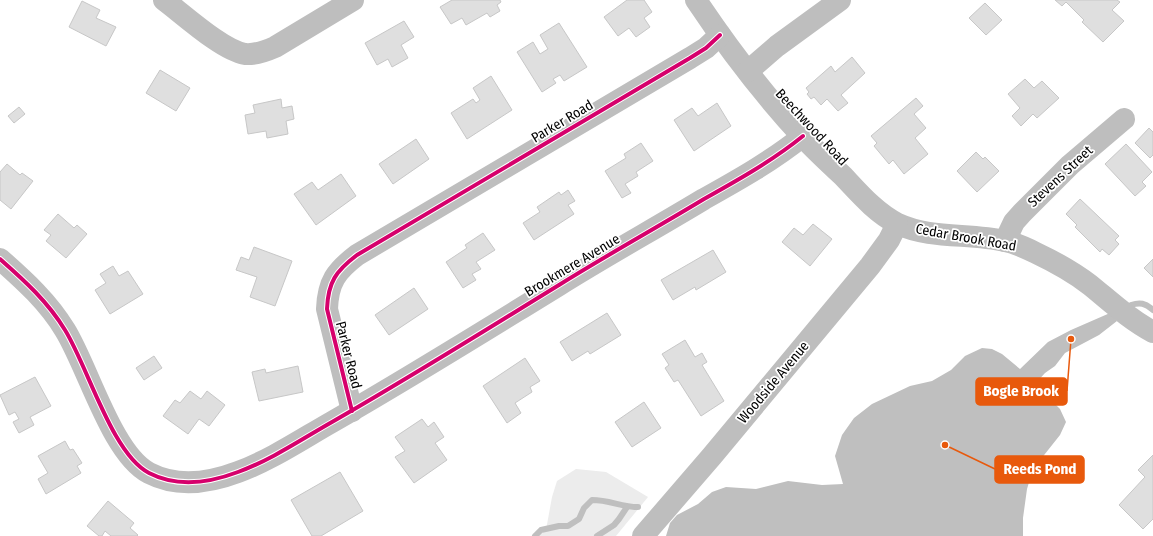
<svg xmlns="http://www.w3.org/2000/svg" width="1153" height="536" viewBox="0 0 1153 536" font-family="'Fira Sans Condensed',sans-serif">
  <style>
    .green { fill: #ececec }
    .water { fill: #bfbfbf }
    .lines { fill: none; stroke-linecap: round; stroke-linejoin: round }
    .stream { stroke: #bfbfbf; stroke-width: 6 }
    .building { fill: #dfdfdf; stroke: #c7c7c7 }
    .minor { stroke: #bebebe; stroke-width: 22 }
    .cycleway-casing { stroke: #fff; stroke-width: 6 }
    .cycleway { stroke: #d6006c; stroke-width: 4 }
    .labels { text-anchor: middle; stroke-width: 3.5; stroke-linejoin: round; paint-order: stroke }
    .street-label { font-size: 14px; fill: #000; stroke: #fff }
    .leader { fill: none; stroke: #e8590c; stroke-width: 1.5 }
    .callout-dot { fill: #e8590c; stroke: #fff; stroke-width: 1.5 }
    .callout { fill: #e8590c; stroke: #e8590c; stroke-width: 1.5 }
    .callout-label { font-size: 15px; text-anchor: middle; font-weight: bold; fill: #fff }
  </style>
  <rect width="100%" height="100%" fill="#fff"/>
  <polygon class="green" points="576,469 606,472 648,497 616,536 539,536 546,530 552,497 557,481"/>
  <polygon class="water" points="1110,313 1117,321 1099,335 1065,353 1055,366 1045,373 1035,384 1060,409 1066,422 1060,435 1033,469 1027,489 1023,518 1023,536 666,536 670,523 677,515 698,504 712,492 726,487 756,489 788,481 822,485 843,484 835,456 842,435 854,418 872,404 910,386 932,381 951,370 965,356 982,348 992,349 1002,354 1020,369 1048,342 1071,330"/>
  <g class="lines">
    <g class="stream">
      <path d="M 1131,305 C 1140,302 1145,303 1153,310"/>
      <path d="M 535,536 L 541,530 L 559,526 L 568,526 L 579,519 L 584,508 L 592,500 C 610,500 621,507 638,507"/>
      <polyline points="597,536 614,525 619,519 627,507"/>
    </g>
  </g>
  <g class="building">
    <polygon points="452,0 500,0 501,2 497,5 500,11 490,17 487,13 466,25 462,18 451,24 440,7"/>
    <polygon points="627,0 644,0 652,12 644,18 650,27 636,37 629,28 618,36 604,17"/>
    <polygon points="1055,0 1117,0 1120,2 1112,10 1124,21 1103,42 1082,22 1084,20 1066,2 1062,6"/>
    <polygon points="82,1 100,10 96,18 116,27 106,46 69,27"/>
    <polygon points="985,3 1002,20 986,35 969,18"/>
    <polygon points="404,21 414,37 401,45 408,58 392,67 388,59 377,65 365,43"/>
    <polygon points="559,23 587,67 564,81 560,75 553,79 556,83 542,92 517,52 533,42 540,54 548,49 540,35"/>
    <polygon points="852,57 865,73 841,95 848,103 838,111 827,99 821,105 814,97 811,99 807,94 809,92 806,88 831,66 835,72"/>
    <polygon points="160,70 190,88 176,111 146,93"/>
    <polygon points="491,76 512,110 467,139 451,113 473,99 476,103 480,100 473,88"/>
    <polygon points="1025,79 1034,88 1042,81 1059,98 1037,118 1033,114 1021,126 1012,116 1020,108 1008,94"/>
    <polygon points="916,98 923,106 914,114 926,128 915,138 928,154 904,174 893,160 889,164 874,146 877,143 871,136"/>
    <polygon points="281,99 282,108 292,106 294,119 286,121 288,134 267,138 266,131 248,134 245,115 255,113 253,105"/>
    <polygon points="717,103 731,126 694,151 674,120 692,108 698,116"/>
    <polygon points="19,107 25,114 14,123 8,116"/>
    <polygon points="1149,128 1153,132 1153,155 1150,158 1135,143"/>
    <polygon points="416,139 429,159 393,184 379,164"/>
    <polygon points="641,143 653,161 636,172 638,176 625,184 631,193 622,198 605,171 626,158 624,154"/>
    <polygon points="1126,144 1152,172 1142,182 1146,186 1135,196 1105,164"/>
    <polygon points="976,152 983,159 985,157 999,171 977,192 957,171"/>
    <polygon points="7,164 20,175 22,173 33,181 11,209 0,200 0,172"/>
    <polygon points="341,174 356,196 316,225 294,194 312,182 318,190"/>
    <polygon points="568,190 575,201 568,205 574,214 534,240 523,223 540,212 537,207 559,192 561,195"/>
    <polygon points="1080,199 1119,236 1115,240 1119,244 1109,255 1102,249 1100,252 1075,227 1077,225 1066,214"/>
    <polygon points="58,214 74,228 77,225 87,234 66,258 46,241 51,235 44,230"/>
    <polygon points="813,224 832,239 810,266 782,242 794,228 803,235"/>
    <polygon points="483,233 495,250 476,262 481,269 472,274 476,280 463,288 446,262 467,248 465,245"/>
    <polygon points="254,247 292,261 275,306 250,297 257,277 236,270 241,257 249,260"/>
    <polygon points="713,250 726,272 696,290 695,287 673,300 661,280"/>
    <polygon points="1153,259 1153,277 1144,268"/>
    <polygon points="113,266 119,276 128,271 143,294 110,314 95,290 106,283 100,274"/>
    <polygon points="414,288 428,309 389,335 375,315"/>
    <polygon points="607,313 621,335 590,354 588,351 572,361 560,342"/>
    <polygon points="685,340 695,357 702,353 707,362 702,365 724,401 701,416 678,380 674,382 665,368 669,365 662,354"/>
    <polygon points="154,356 162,368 144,380 136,368"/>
    <polygon points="525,358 540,381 530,387 532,392 515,403 521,413 507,423 483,386"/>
    <polygon points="298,366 303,392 259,401 252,372 265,369 266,373"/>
    <polygon points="35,377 51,406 30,417 34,425 19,433 13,422 19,419 15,412 9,415 0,395"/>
    <polygon points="190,391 201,399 207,391 225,405 209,426 199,419 188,434 163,416 175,400 180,403"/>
    <polygon points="644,402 661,428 632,447 615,422"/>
    <polygon points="422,419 428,427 434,422 444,437 435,443 447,460 414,483 395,457 405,451 395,437"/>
    <polygon points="65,441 70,450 73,449 82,463 77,466 81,473 46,494 38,479 48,473 38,456"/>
    <polygon points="1153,455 1153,519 1143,529 1119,505 1145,477 1138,470"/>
    <polygon points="340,472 363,511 321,536 312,536 291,500"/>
    <polygon points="108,501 134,523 130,528 138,535 137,536 111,536 105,531 102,536 99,536 87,526"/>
  </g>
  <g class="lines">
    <g class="minor">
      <path d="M 164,0 C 184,15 222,50 245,54 C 256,55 266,51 275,47 L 353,0"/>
      <path d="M 696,0 C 728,48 763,94 802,136 C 815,150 829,163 843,176 C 859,193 876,213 898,224 C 930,239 970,233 1005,241 C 1015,243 1026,248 1036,253 C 1055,262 1073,272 1090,285 C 1111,302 1129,319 1153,332"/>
      <polyline points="748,71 777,46 840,0"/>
      <polyline points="1005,241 1014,222 1022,213 1070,165 1124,119"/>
      <path d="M 0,259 C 25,281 48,302 65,330 C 88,367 112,454 149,473 C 178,488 209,483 238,472 C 271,460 302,439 332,422 C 409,378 484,331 559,285 C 607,255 656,228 704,199 C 738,180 772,161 803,136"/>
      <path d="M 352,411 L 327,309 C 328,282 336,271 357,255 L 690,58 L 706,48 L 720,35"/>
      <polyline points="643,536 712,456 870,266 889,240 897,224"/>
    </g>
    <g class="cycleway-casing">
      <g id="cycleway">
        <path d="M 0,259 C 25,281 48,302 65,330 C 88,367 112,454 149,473 C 178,488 209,483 238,472 C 271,460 302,439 332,422 C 409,378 484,331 559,285 C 607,255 656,228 704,199 C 738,180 772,161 803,136"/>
        <path d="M 352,411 L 327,309 C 328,282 336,271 357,255 L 690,58 L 706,48 L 720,35"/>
      </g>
    </g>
    <use href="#cycleway" class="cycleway"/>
  </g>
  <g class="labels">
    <g class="street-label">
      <text transform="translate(562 121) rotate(-31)" y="5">Parker Road</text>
      <text transform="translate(812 127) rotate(47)" y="5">Beechwood Road</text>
      <text transform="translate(1060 176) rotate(-43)" y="5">Stevens Street</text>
      <text transform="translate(966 237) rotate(10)" y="5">Cedar Brook Road</text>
      <text transform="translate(572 265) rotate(-31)" y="5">Brookmere Avenue</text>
      <text transform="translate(349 355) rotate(76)" y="5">Parker Road</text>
      <text transform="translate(773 382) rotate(-50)" y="5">Woodside Avenue</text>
    </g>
  </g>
  <path class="leader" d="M1071 339L1067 391M945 445L995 469"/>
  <g class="callout-dot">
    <circle cx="1071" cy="339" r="4"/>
    <circle cx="945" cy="445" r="4"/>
  </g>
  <g class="callout">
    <rect x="976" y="378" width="91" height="27" rx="4"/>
    <rect x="995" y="456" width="89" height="27" rx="4"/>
  </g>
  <g class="callout-label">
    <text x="1021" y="396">Bogle Brook</text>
    <text x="1040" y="474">Reeds Pond</text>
  </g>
</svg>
